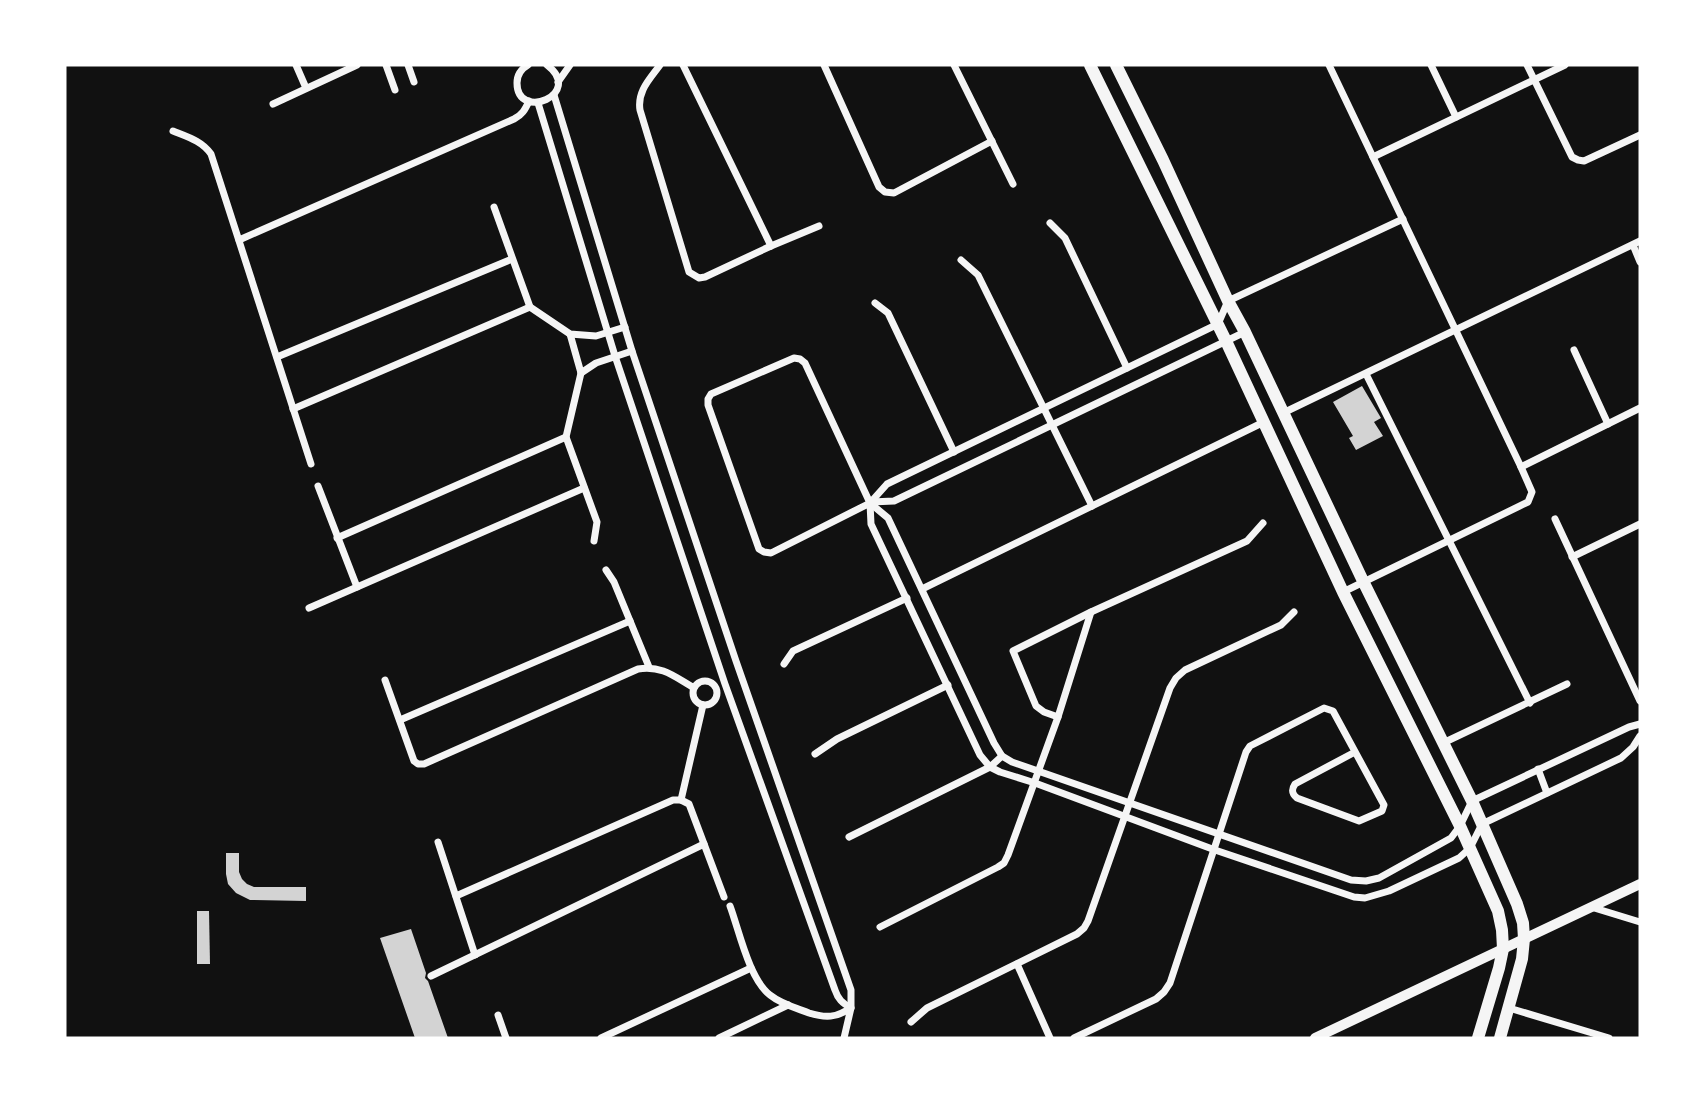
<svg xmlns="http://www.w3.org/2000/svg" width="1705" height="1103" viewBox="0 0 1705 1103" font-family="'Alegreya Sans',sans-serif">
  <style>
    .building { fill: #d3d3d3 }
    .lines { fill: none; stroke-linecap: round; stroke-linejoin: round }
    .minor { stroke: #f5f5f5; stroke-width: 7 }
    .tertiary { stroke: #f5f5f5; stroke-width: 10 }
    .primary { stroke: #f5f5f5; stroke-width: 12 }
  </style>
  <rect width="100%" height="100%" fill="#111"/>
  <g class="building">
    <polygon points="1362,386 1381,418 1374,422 1383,436 1356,450 1349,438 1353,436 1333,402"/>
    <polygon points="226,853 239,853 239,872 242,879 247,884 254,887 306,887 306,901 250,900 236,893 228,884 226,874"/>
    <polygon points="197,911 209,911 210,964 197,964"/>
    <polygon points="411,929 426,973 425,978 428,981 448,1038 415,1038 380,938"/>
  </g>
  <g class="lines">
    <g class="minor">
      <polyline points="296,65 306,88"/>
      <polyline points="386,65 395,90"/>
      <polyline points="408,65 414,82"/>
      <path d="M 528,65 C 521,69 517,75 517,83 C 517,122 585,94 547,65"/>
      <path d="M 660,65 C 650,79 637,91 640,110 L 689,272 L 699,278 L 705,277 L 771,246 L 819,226"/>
      <polyline points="683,65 771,246"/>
      <polyline points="824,65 879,187 885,192 894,193 992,141"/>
      <polyline points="954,65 1013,184"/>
      <polyline points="1329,65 1521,467 1532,492 1528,502 1343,592"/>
      <polyline points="1431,65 1456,117"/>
      <polyline points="1527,65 1572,157 1578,160 1584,161 1640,135"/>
      <polyline points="558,82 570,65"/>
      <polyline points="554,95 632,351 736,661 851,990 851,1008 844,1038"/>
      <path d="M 538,103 L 615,356 L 725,684 L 835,990 C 838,999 842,1003 851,1008"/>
      <polyline points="273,104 357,65"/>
      <path d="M 173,131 C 188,137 202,141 211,154 L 311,464"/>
      <polyline points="1373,157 1565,65"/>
      <polyline points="494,207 530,307 570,334 596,336 625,327"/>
      <polyline points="1403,219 1228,301 1218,324 887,484 870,503 771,553 764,552 759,549 708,405 708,399 711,394 794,358 800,359 805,363 870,503 871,524 980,755 990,767 1000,772 1035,783 1215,850 1354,897 1365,898 1389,891 1459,858 1470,848 1482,824 1621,758 1633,747 1640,736"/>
      <polyline points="1050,223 1065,238 1127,368"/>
      <path d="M 239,240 L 514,119 C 522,115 525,110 529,101"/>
      <polyline points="1633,245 1640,262"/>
      <polyline points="961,260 978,275 1092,506"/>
      <polyline points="875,303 888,313 954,452"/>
      <polyline points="570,334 581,373 566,437 597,522 594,541"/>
      <polyline points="1574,350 1608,424"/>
      <polyline points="277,357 512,259"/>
      <polyline points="581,373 596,363 632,351"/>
      <polyline points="1366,374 1530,703"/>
      <polyline points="293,409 530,307"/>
      <polyline points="1283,413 1640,241"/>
      <polyline points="1521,467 1640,408"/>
      <polyline points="318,486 357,587"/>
      <polyline points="871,502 894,501 1245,332"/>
      <polyline points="870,503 888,518 994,743 1002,756 1012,762 1351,880 1366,881 1379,878 1451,838 1460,826 1472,801 1629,727 1640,724"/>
      <polyline points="1555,519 1640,701"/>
      <polyline points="337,538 566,437"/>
      <polyline points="1572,557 1640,524"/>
      <polyline points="606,570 614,582 649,667"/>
      <polyline points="922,589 1264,422"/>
      <polyline points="309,608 584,488"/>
      <polyline points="784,664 793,651 907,598"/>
      <path d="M 385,680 L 414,761 L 418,764 L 424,764 L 638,669 C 662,665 675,677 694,688"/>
      <circle cx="705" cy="693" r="12"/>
      <polyline points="1058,717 1044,712 1036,706 1013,651 1091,612 1247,541 1263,523"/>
      <polyline points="400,720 630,621"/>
      <polyline points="1443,743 1567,684"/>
      <polyline points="815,754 837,739 948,685"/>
      <polyline points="1538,769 1547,793"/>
      <polyline points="681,800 703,705"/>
      <polyline points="849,837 990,767 1002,756"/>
      <polyline points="438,842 475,955"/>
      <polyline points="456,896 673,800 681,800 689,804 724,897"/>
      <path d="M 730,906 C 739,930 749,979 770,995 C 781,1004 796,1008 809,1013 C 825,1018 837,1018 850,1008"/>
      <polyline points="1591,907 1640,922"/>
      <polyline points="880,927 998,867 1004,863 1008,855 1058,717 1091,612"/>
      <polyline points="1017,964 1050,1038"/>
      <polyline points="431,976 704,844"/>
      <polyline points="1509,1008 1609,1038"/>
      <polyline points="498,1015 506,1038"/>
      <polyline points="911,1022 927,1008 1077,934 1084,928 1088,921 1170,688 1176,678 1185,670 1281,625 1294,612"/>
      <polyline points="601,1038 751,968"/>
      <polyline points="719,1038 788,1005"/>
      <path d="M 1074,1038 L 1156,999 L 1164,992 L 1170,983 L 1246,752 L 1250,746 L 1324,708 L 1333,711 L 1384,805 L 1382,811 L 1359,821 L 1297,798 C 1292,794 1291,790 1295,784 L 1355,752"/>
    </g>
    <polyline class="tertiary" points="1315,1038 1640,884"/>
    <g class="primary">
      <polyline points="1090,65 1226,341 1343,592 1460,826 1498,911 1502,930 1503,949 1499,968 1478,1038"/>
      <polyline points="1116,65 1163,160 1228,301 1245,332 1363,581 1472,801 1517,904 1523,923 1524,939 1522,959 1500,1038"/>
    </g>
  </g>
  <rect width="1705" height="1103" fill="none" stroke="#ffffff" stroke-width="133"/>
</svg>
